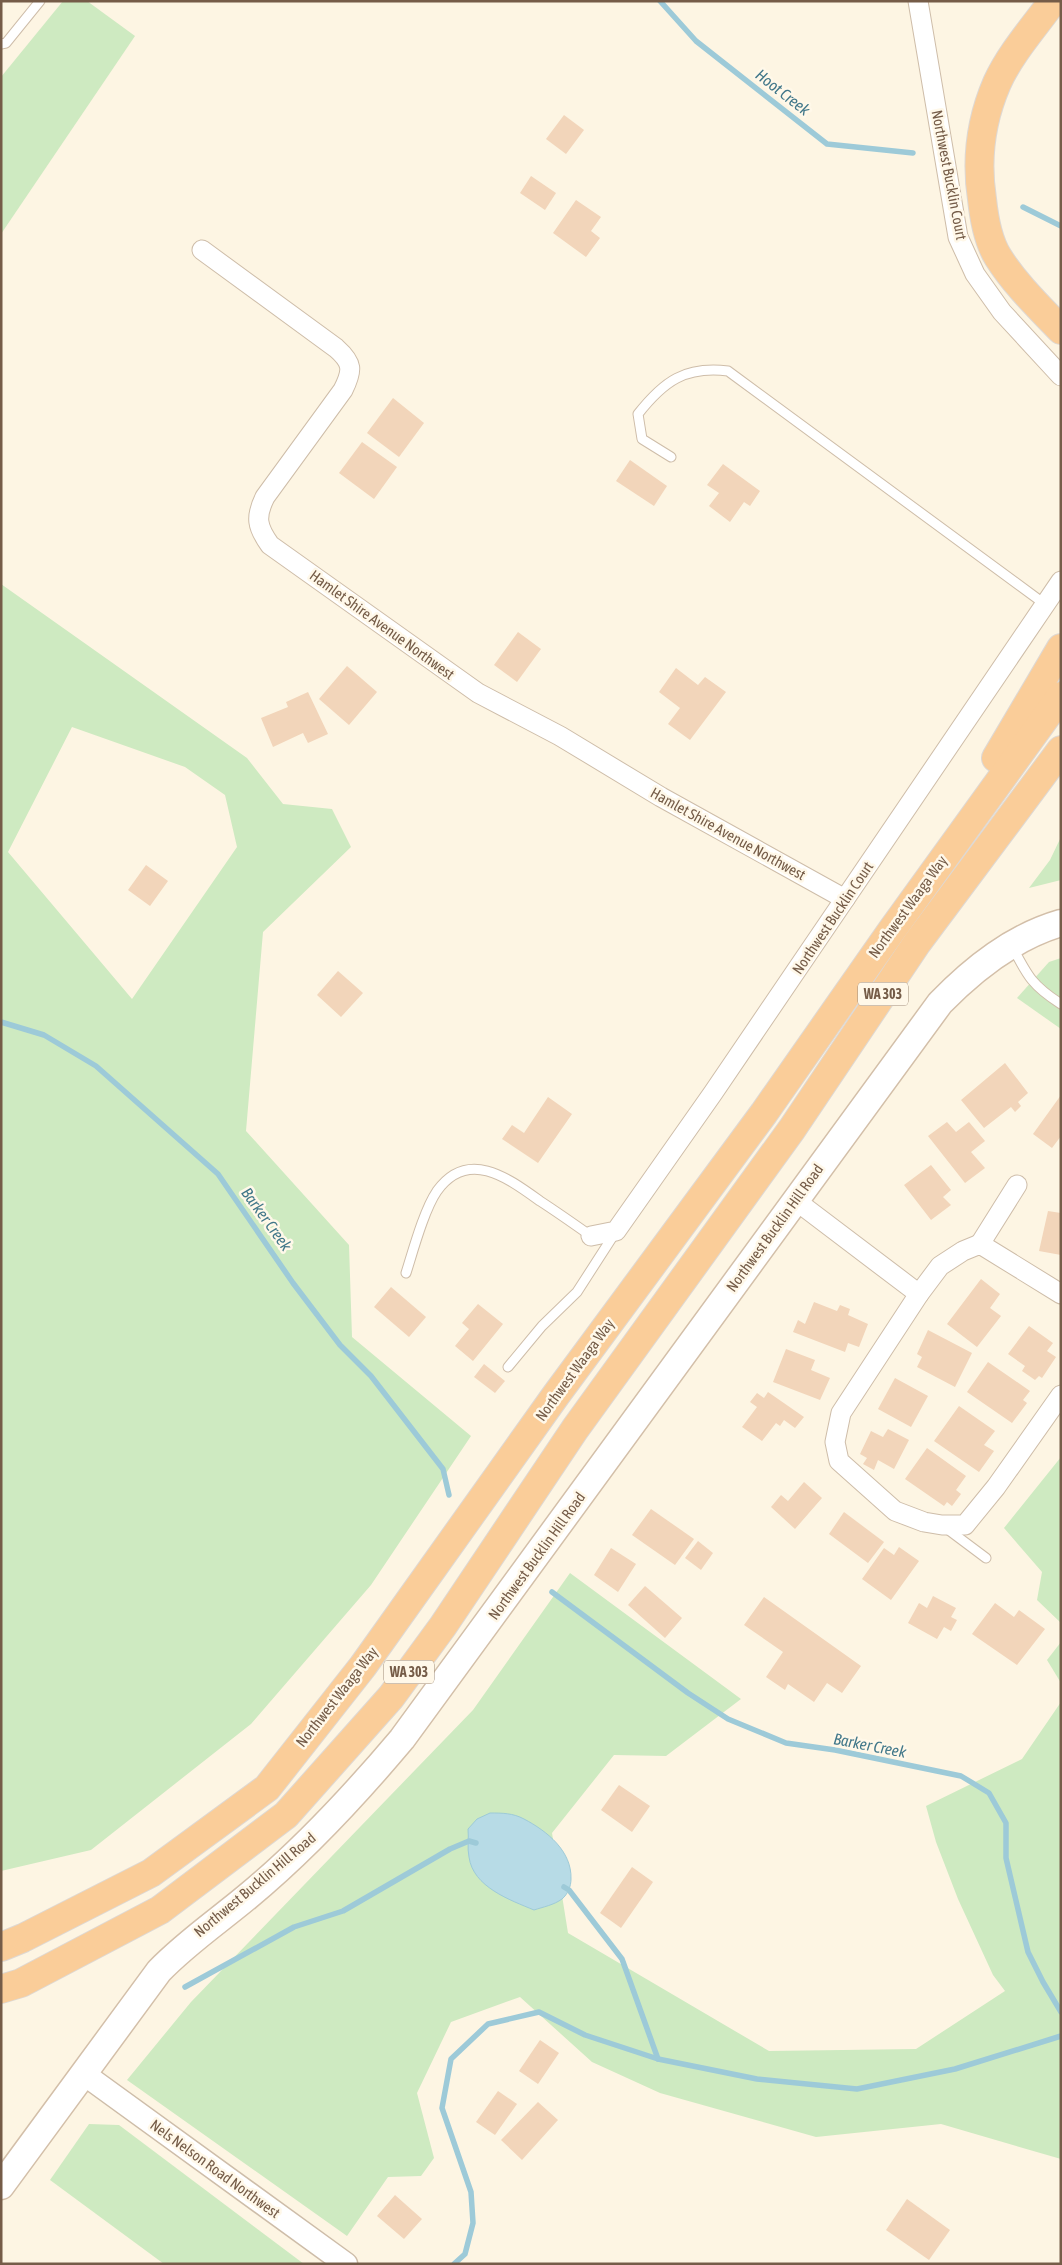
<svg xmlns="http://www.w3.org/2000/svg" width="1062" height="2265" viewBox="0 0 1062 2265" font-family="'Asap Condensed',sans-serif">
  <style>
    .green { fill: #ceeac1; fill-rule: evenodd }
    .water { fill: #b7dbe6; stroke: #9dcad8 }
    .lines { fill: none; stroke-linecap: round; stroke-linejoin: round }
    .stream { stroke: #9dcad8; stroke-width: 5.5 }
    .building { fill: #f2d5ba }
    .service-casing { stroke: #cebda9; stroke-width: 11 }
    .minor-casing { stroke: #cebda9; stroke-width: 21 }
    .tertiary-casing { stroke: #cebda9; stroke-width: 25 }
    .secondary-casing { stroke: #d3bfa9; stroke-width: 29 }
    .trunk-casing { stroke: #ded8d3; stroke-width: 30 }
    .service { stroke: #fff; stroke-width: 9 }
    .minor { stroke: #fff; stroke-width: 19 }
    .tertiary { stroke: #fff; stroke-width: 22 }
    .secondary { stroke: #fff; stroke-width: 26 }
    .trunk { stroke: #facd99; stroke-width: 28 }
    .labels { text-anchor: middle; stroke-width: 5; stroke-linejoin: round; paint-order: stroke }
    .shield { fill: #fff8e9; stroke: #9e8b78; stroke-width: 1 }
    .shield-label { font-size: 14px; font-weight: bold; fill: #755c48 }
    .street-label { font-size: 15px; fill: #755c48; stroke: #fff8e9 }
    .water-label { font-size: 16px; font-style: italic; fill: #417789; stroke: #fff8e9 }
  </style>
  <rect width="100%" height="100%" fill="#fdf5e3"/>
  <g class="green">
    <polygon points="63,1 87,1 135,36 1,234 1,77"/>
    <path d="M 1,584 L 247,758 L 283,804 L 332,809 L 351,847 L 263,932 L 246,1131 L 349,1245 L 352,1337 L 471,1436 L 371,1585 L 251,1724 L 91,1850 L 1,1871 ZM 72,727 L 185,767 L 225,795 L 237,847 L 132,999 L 8,852 Z"/>
    <polygon points="1061,837 1061,880 1029,888 1050,860"/>
    <polygon points="1061,958 1061,1029 1017,998 1049,962"/>
    <polygon points="1061,1457 1061,1623 1037,1600 1042,1572 1004,1528"/>
    <polygon points="570,1573 741,1699 666,1756 614,1755 552,1833 568,1933 769,2051 916,2049 1005,1991 993,1975 958,1899 936,1842 926,1806 1022,1759 1061,1702 1061,2159 941,2124 816,2137 660,2093 592,2062 520,1997 451,2022 417,2093 434,2158 421,2176 388,2177 347,2236 127,2080 191,2002 473,1710"/>
    <polygon points="1061,1642 1061,1683 1047,1660"/>
    <polygon points="89,2124 119,2125 304,2264 164,2264 50,2180"/>
  </g>
  <path class="water" d="M 490,1813 C 502,1813 513,1813 524,1819 C 547,1831 572,1851 571,1879 C 571,1886 568,1894 562,1899 C 554,1905 543,1907 534,1910 C 510,1900 473,1887 469,1857 C 467,1848 469,1838 468,1829 L 477,1819 Z"/>
  <g class="lines">
    <g class="stream">
      <polyline points="660,1 696,41 827,144 913,153"/>
      <polyline points="1023,207 1061,226"/>
      <polyline points="1,1022 44,1035 96,1066 218,1174 293,1283 340,1345 371,1376 443,1469 449,1495"/>
      <polyline points="552,1592 688,1693 728,1719 786,1743 835,1750 961,1776 989,1793 1006,1823 1006,1858 1028,1952 1043,1982 1061,2012"/>
      <polyline points="564,1887 569,1890 622,1959 658,2059"/>
      <polyline points="185,1987 294,1927 343,1911 450,1849 469,1841 476,1843"/>
      <polyline points="454,2264 465,2254 473,2223 471,2192 442,2108 451,2059 488,2024 539,2012 585,2035 658,2059 757,2079 857,2089 955,2069 1061,2036"/>
    </g>
  </g>
  <g class="building">
    <polygon points="564,115 584,130 566,154 546,139"/>
    <polygon points="531,176 556,193 545,210 520,193"/>
    <polygon points="576,200 601,217 591,231 600,238 586,257 553,233"/>
    <polygon points="393,398 424,423 399,457 367,433"/>
    <polygon points="362,442 397,467 374,499 339,473"/>
    <polygon points="630,460 667,486 654,506 616,481"/>
    <polygon points="723,464 760,491 750,506 744,502 730,522 709,506 719,493 707,485"/>
    <polygon points="518,632 541,649 517,682 494,665"/>
    <polygon points="347,666 377,692 349,725 319,699"/>
    <polygon points="676,668 698,685 705,677 726,692 690,740 668,724 680,708 659,692"/>
    <polygon points="308,692 328,734 308,743 303,733 273,747 261,718 288,707 286,702"/>
    <polygon points="146,865 168,881 150,906 128,890"/>
    <polygon points="338,971 363,993 341,1017 317,995"/>
    <polygon points="1005,1063 1028,1093 1018,1102 1021,1106 1015,1112 1011,1107 984,1128 961,1100"/>
    <polygon points="1061,1095 1061,1136 1052,1148 1033,1134"/>
    <polygon points="548,1097 572,1114 538,1163 502,1139 512,1125 524,1133"/>
    <polygon points="947,1122 956,1132 969,1122 985,1141 971,1152 985,1168 965,1183 928,1136"/>
    <polygon points="931,1165 951,1190 943,1197 951,1205 931,1220 904,1185"/>
    <polygon points="1048,1211 1061,1213 1061,1255 1039,1251"/>
    <polygon points="981,1279 1000,1294 990,1308 1001,1316 977,1347 947,1324"/>
    <polygon points="391,1287 426,1317 409,1337 374,1307"/>
    <polygon points="814,1302 837,1311 840,1305 850,1309 848,1315 868,1324 859,1347 848,1343 845,1352 793,1332 798,1320 805,1324"/>
    <polygon points="478,1304 503,1324 473,1361 455,1346 469,1329 462,1323"/>
    <polygon points="1029,1326 1053,1343 1047,1351 1056,1357 1042,1378 1039,1376 1035,1380 1022,1371 1025,1366 1008,1354"/>
    <polygon points="928,1330 972,1353 955,1387 917,1367 922,1357 917,1354"/>
    <polygon points="786,1349 815,1360 811,1370 830,1378 820,1400 773,1382"/>
    <polygon points="988,1362 1030,1391 1023,1400 1027,1403 1012,1423 967,1392"/>
    <polygon points="484,1364 505,1381 495,1393 474,1377"/>
    <polygon points="895,1378 928,1396 911,1427 878,1409"/>
    <polygon points="768,1392 804,1417 795,1428 784,1420 780,1426 776,1423 762,1441 742,1427 757,1407 750,1402 757,1393 764,1398"/>
    <polygon points="959,1406 995,1431 984,1445 994,1451 979,1472 934,1441"/>
    <polygon points="888,1429 909,1440 894,1469 878,1460 874,1470 863,1464 867,1458 860,1454 871,1431 883,1437"/>
    <polygon points="927,1448 966,1476 956,1490 961,1494 952,1506 947,1502 944,1506 905,1479"/>
    <polygon points="804,1482 822,1498 795,1529 771,1507 781,1495 788,1501"/>
    <polygon points="651,1509 694,1539 675,1565 632,1535"/>
    <polygon points="844,1512 884,1542 868,1563 829,1534"/>
    <polygon points="698,1541 713,1553 701,1570 685,1558"/>
    <polygon points="899,1547 919,1561 891,1600 862,1579 884,1548 894,1555"/>
    <polygon points="611,1548 636,1564 618,1592 594,1575"/>
    <polygon points="645,1586 682,1618 665,1638 628,1605"/>
    <polygon points="933,1596 956,1608 951,1617 957,1620 951,1631 944,1627 937,1639 908,1623 919,1603 927,1608"/>
    <polygon points="764,1597 861,1666 842,1693 827,1683 814,1702 788,1684 785,1690 766,1677 783,1652 744,1625"/>
    <polygon points="995,1603 1014,1617 1019,1610 1045,1629 1017,1665 972,1634"/>
    <polygon points="619,1785 650,1806 632,1832 601,1810"/>
    <polygon points="632,1867 653,1882 621,1928 600,1913"/>
    <polygon points="540,2040 559,2053 538,2084 519,2071"/>
    <polygon points="498,2091 517,2104 495,2135 476,2122"/>
    <polygon points="538,2102 558,2120 522,2160 501,2140"/>
    <polygon points="395,2195 422,2219 404,2239 377,2216"/>
    <polygon points="907,2199 950,2230 929,2260 886,2230"/>
  </g>
  <g class="lines">
    <g class="service-casing">
      <g id="service">
        <polyline points="1,44 6,43 40,1"/>
        <path d="M 671,457 L 642,439 L 638,414 C 664,381 685,366 728,371 L 1046,605"/>
        <path d="M 1013,948 C 1028,977 1033,986 1061,1004"/>
        <path d="M 406,1273 C 413,1251 424,1210 437,1191 C 468,1148 508,1178 540,1201 C 557,1212 574,1224 591,1236"/>
        <polyline points="508,1367 542,1326 577,1292 615,1233"/>
        <polyline points="946,1528 986,1558"/>
      </g>
    </g>
    <g class="minor-casing">
      <g id="minor">
        <polyline points="918,1 958,237 975,274 1002,312 1061,376"/>
        <path d="M 202,250 L 336,348 C 353,363 353,370 343,390 L 265,497 C 255,517 257,527 270,545 L 478,693 L 560,736 L 661,797 L 845,899"/>
        <polyline points="795,1200 919,1294"/>
        <polyline points="591,1236 616,1231 713,1093 1061,581"/>
        <polyline points="980,1244 1017,1185"/>
        <polyline points="1061,1294 980,1244 963,1251 940,1266 919,1294 841,1413 835,1442 839,1461 895,1511 924,1522 942,1525 965,1525 996,1487 1061,1395"/>
      </g>
    </g>
    <g class="tertiary-casing">
      <polyline id="tertiary" points="84,2074 346,2264"/>
    </g>
    <g class="secondary-casing">
      <path id="secondary" d="M 1,2186 L 159,1971 C 186,1943 217,1922 247,1897 C 304,1850 354,1796 402,1739 L 940,1003 C 974,968 1013,937 1061,923"/>
    </g>
    <g class="trunk-casing">
      <g id="trunk">
        <path d="M 1053,1 C 1034,27 1010,54 997,83 C 981,120 976,160 982,199 C 984,218 988,241 998,257 C 1015,284 1039,307 1061,330"/>
        <polyline points="996,758 1061,648"/>
        <polyline points="1,1947 23,1938 151,1873 267,1788 363,1666 556,1395 764,1113 892,930 1061,696"/>
        <polyline points="1,1989 21,1983 160,1910 286,1815 391,1697 443,1626 575,1429 792,1129 917,943 1061,750"/>
      </g>
    </g>
    <use href="#service" class="service"/>
    <use href="#minor" class="minor"/>
    <use href="#tertiary" class="tertiary"/>
    <use href="#secondary" class="secondary"/>
    <use href="#trunk" class="trunk"/>
  </g>
  <g class="labels">
    <g class="shield">
      <rect x="858" y="982.5" width="50" height="23" rx="4"/>
      <rect x="384" y="1660.5" width="50" height="23" rx="4"/>
    </g>
    <g class="shield-label">
      <text x="883" y="999">WA 303</text>
      <text x="409" y="1677">WA 303</text>
    </g>
    <g class="street-label">
      <text transform="translate(949 175) rotate(79)" y="5">Northwest Bucklin Court</text>
      <text transform="translate(382 625) rotate(36)" y="5">Hamlet Shire Avenue Northwest</text>
      <text transform="translate(728 834) rotate(29)" y="5">Hamlet Shire Avenue Northwest</text>
      <text transform="translate(908 907) rotate(-54)" y="5">Northwest Waaga Way</text>
      <text transform="translate(833 918) rotate(-56)" y="5">Northwest Bucklin Court</text>
      <text transform="translate(775 1228) rotate(-54)" y="5">Northwest Bucklin Hill Road</text>
      <text transform="translate(575 1370) rotate(-54)" y="5">Northwest Waaga Way</text>
      <text transform="translate(537 1556) rotate(-54)" y="5">Northwest Bucklin Hill Road</text>
      <text transform="translate(337 1697) rotate(-52)" y="5">Northwest Waaga Way</text>
      <text transform="translate(255 1885) rotate(-40)" y="5">Northwest Bucklin Hill Road</text>
      <text transform="translate(215 2169) rotate(36)" y="5">Nels Nelson Road Northwest</text>
    </g>
    <g class="water-label">
      <text transform="translate(783 92) rotate(38)" y="6">Hoot Creek</text>
      <text transform="translate(267 1219) rotate(54)" y="6">Barker Creek</text>
      <text transform="translate(870 1745) rotate(11)" y="6">Barker Creek</text>
    </g>
  </g>
  <rect width="1062" height="2265" fill="none" stroke="#755c48" stroke-width="5"/>
</svg>
